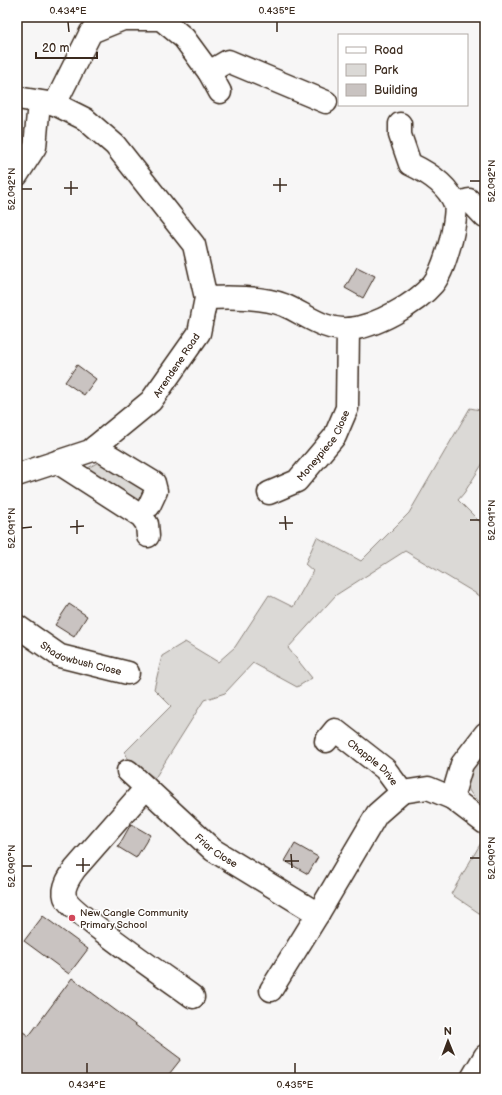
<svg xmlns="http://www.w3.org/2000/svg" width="502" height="1095" viewBox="0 0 502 1095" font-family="'Balsamiq Sans',sans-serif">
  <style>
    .green { fill: #dbd9d6; stroke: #8b827a }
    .building { fill: #c9c3c1; stroke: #3b2a1e }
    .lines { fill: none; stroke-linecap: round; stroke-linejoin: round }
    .minor-casing { stroke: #3b2a1e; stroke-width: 25 }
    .minor { stroke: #fff; stroke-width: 22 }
    .ticks { fill: none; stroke: #3b2a1e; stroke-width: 1.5 }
    .poi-dot { fill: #d1495b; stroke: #fff; stroke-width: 1.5 }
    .labels { text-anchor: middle; stroke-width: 3; stroke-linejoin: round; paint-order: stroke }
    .street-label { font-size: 10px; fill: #3b2a1e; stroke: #fff }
    .poi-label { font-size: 10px; fill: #3b2a1e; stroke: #fff; text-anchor: start }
    .neatline { fill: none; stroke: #3b2a1e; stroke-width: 1.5 }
    .ticks-label { font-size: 10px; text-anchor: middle; fill: #3b2a1e }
  </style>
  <rect width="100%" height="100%" fill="#f7f6f6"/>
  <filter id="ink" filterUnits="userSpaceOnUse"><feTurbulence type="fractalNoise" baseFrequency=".025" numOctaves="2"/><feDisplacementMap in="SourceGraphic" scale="8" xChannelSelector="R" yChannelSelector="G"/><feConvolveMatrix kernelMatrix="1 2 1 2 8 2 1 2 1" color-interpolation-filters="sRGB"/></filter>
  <g filter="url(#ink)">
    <g class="green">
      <polygon points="470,408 485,411 485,460 464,493 458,500 485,527 485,599 405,551 336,595 288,648 312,678 297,687 253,663 225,693 204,700 155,778 128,759 125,752 171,706 154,689 162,656 185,642 218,662 235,647 269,595 293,607 313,571 305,564 317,537 361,561 409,513"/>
      <polygon points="104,459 148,485 141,513 79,473"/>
      <path d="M 481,748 L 485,754 L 485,805 C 455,788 469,770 481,748 Z"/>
      <polygon points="485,836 485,917 451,894"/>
    </g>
    <g class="building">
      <polygon points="357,267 375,276 363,298 345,288"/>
      <polygon points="77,365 96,379 84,395 65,382"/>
      <polygon points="69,604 87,616 74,637 55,625"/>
      <polygon points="131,824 150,835 136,858 118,847"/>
      <polygon points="295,844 318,857 308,874 285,861"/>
      <polygon points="43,916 88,949 69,974 24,941"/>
      <polygon points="72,978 181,1059 166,1078 17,1078 17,1028 29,1036"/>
    </g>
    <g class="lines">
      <g class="minor-casing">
        <g id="minor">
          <polyline points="209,72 228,61 326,102"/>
          <polyline points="17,98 55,104 85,119 115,145 194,245 206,298 199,333 151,401 90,451 17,475"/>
          <polyline points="55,104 91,32 123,19 161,19 184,38 209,72 220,92"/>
          <polyline points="17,175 35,147 39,102"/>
          <polyline points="455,204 469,200 485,217"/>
          <path d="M 206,298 C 228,297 264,297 284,305 C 305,314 324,331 349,329 C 375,327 416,304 433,284 C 442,273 447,254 451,240 C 453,232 457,211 455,204 C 448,185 427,172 410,164 L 400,135 L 400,124"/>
          <polyline points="95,447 154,483 156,491 149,506"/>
          <polyline points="57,462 141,516 147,524 148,536"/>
          <path id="s1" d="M 269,493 L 297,481 L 335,436 L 347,408 L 348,329"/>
          <path id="s2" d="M 17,626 L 60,656 L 128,673"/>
          <path id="s3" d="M 326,741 L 335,730 L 385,769 L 402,792 L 428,788 L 452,798 L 485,823"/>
          <path id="s4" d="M 128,771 L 213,850 L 318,914 L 377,814 L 402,792"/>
          <path d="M 146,788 L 75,869 C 70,876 62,887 65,897 C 69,911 174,983 193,997"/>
          <polyline points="452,798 462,764 485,734"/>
          <polyline points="271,990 318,914"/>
          <polyline points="472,1078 485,1056"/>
        </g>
      </g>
      <use href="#minor" class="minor"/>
    </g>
  </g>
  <path class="ticks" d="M 68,22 L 69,32M 277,22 L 277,32M 280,178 L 280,192M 71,181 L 71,195M 470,181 L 480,181M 273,185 L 287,185M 64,188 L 78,188M 22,189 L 32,189M 285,516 L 286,530M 77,520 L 77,534M 470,520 L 480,520M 279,523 L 293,523M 70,527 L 84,526M 22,528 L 32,527M 291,854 L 292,868M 83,858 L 83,872M 470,858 L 480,858M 285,861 L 299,861M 76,865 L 90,865M 22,866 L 32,866M 87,1063 L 87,1073M 295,1063 L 295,1073"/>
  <circle class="poi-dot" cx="72" cy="918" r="4"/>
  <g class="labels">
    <g class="street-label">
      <text transform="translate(176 365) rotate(-56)" y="4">Arrendene Road</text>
      <text dy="4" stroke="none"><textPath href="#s1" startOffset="75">Moneypiece Close</textPath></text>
      <text dy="4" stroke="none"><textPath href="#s2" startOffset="73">Shadowbush Close</textPath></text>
      <text dy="4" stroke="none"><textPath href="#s3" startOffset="64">Chapple Drive</textPath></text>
      <text dy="4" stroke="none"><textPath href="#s4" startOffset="119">Friar Close</textPath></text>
    </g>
    <g class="poi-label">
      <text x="80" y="916">New Cangle Community<tspan x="80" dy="12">Primary School</tspan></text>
    </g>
  </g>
  <rect width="502" height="1095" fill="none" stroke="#fff" stroke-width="44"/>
  <rect x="338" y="34" width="130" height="72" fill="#ffffff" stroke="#b1aaa5"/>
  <rect x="346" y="47" width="20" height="6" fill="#ffffff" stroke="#b1aaa5"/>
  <text x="374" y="54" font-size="12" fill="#3b2a1e">Road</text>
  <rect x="346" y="64" width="20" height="12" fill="#dbd9d6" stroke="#b1aaa5"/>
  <text x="374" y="74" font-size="12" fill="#3b2a1e">Park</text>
  <rect x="346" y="84" width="20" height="12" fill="#c9c3c1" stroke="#b1aaa5"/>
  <text x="374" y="94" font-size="12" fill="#3b2a1e">Building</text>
  <g transform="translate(448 1041) rotate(359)" stroke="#ffffff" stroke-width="3" paint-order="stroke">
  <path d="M0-3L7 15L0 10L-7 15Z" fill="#3b2a1e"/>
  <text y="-6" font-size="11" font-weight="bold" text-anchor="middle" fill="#3b2a1e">N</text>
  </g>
  <path d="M36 52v6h61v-6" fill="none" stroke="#3b2a1e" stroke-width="2"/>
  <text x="42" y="52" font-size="12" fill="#3b2a1e" stroke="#ffffff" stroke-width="3" paint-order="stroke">20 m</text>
  <rect x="22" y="22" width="458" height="1051" class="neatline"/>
  <g class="ticks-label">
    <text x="68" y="14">0.434°E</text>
    <text x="277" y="14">0.435°E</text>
    <text transform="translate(491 181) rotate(-90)" y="4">52.092°N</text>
    <text transform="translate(11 189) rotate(-90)" y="4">52.092°N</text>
    <text transform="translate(491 520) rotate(-90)" y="4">52.091°N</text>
    <text transform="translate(11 528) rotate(-90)" y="4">52.091°N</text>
    <text transform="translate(491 858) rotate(-90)" y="4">52.090°N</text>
    <text transform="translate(11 866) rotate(-90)" y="4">52.090°N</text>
    <text x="87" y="1088">0.434°E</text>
    <text x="295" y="1088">0.435°E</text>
  </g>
</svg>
